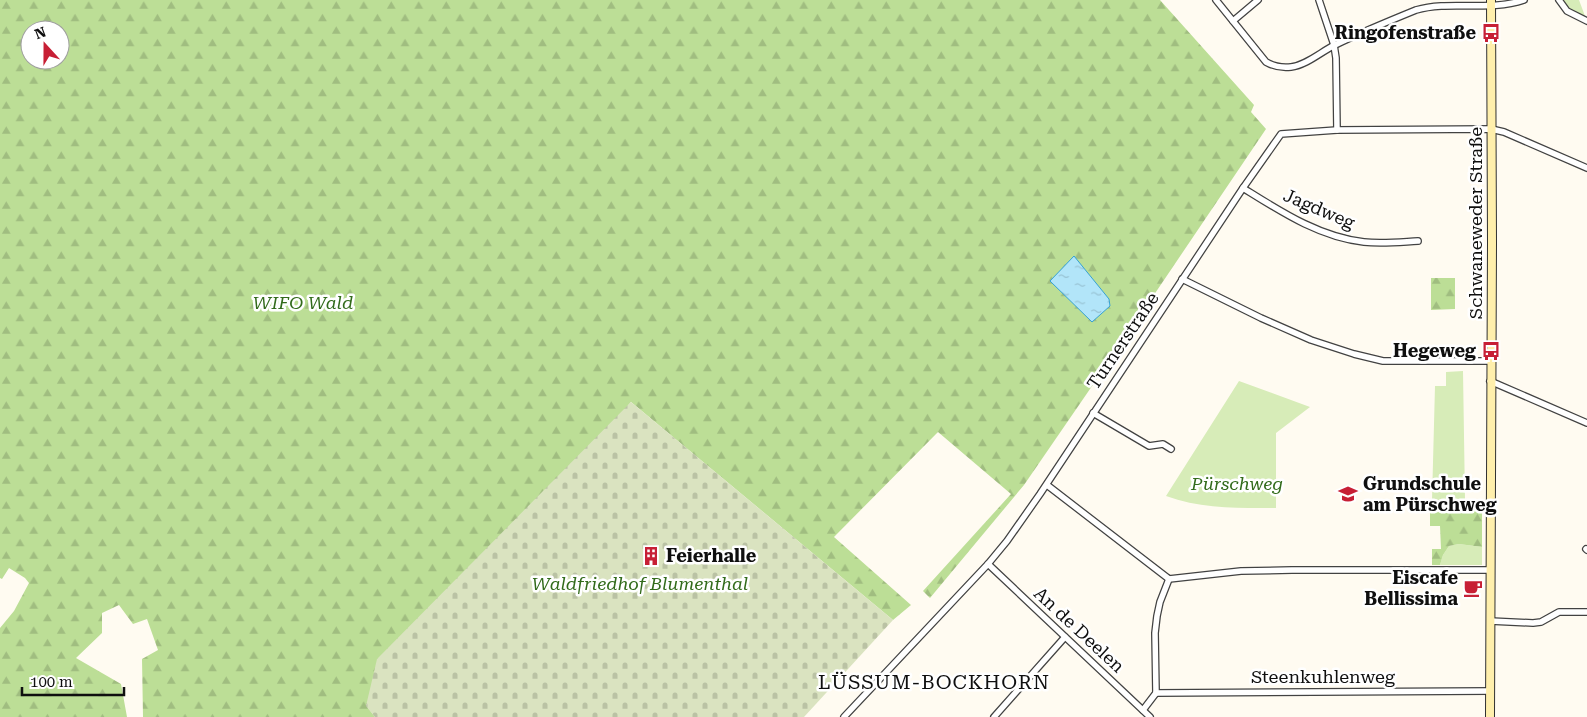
<svg xmlns="http://www.w3.org/2000/svg" width="1587" height="717" viewBox="0 0 1587 717" font-family="'Roboto Serif',serif">
  <style>
    .green { fill: #d7ecb8 }
    .forest { fill: url(#forest-firs); fill-rule: evenodd }
    .cemetery { fill: url(#cemetery-stones) }
    .water { fill: url(#water-ripples); stroke: #35a2d4 }
    .lines { fill: none; stroke-linecap: round; stroke-linejoin: round }
    .street-casing { stroke: #424242; stroke-width: 8 }
    .secondary-casing { stroke: #313131; stroke-width: 10 }
    .street { stroke: #fff; stroke-width: 5.5 }
    .secondary { stroke: #ffefac; stroke-width: 8 }
    .labels { text-anchor: middle; stroke-width: 5; stroke-linejoin: round; paint-order: stroke }
    .poi-label { font-size: 18px; font-weight: bold; fill: #0f0f0f; stroke: #fff; text-anchor: end }
    .street-label { font-size: 18px; fill: #0f0f0f; stroke: #fff }
    .park-label { font-size: 18px; font-style: italic; fill: #326b1b; stroke: #fff }
    .quarter-label { font-size: 20px; letter-spacing: 1px; fill: #0f0f0f; stroke: #fff }
  </style>
  <defs>
    <pattern id="forest-firs" width="22" height="20" patternUnits="userSpaceOnUse" patternTransform="scale(1.25)"><rect width="22" height="20" fill="#bcde96"/><path d="M5 1l3.5 6h-7zM16 11l3.5 6h-7z" fill="#a0bd80"/></pattern>
    <pattern id="cemetery-stones" width="16" height="16" patternUnits="userSpaceOnUse" patternTransform="scale(1.25)"><rect width="16" height="16" fill="#dae3c0"/><path d="M2 7V4a2 2 0 0 1 4 0v3zM10 15v-3a2 2 0 0 1 4 0v3z" fill="#bac2a4"/></pattern>
    <pattern id="water-ripples" width="26" height="14" patternUnits="userSpaceOnUse" patternTransform="scale(1.25)"><rect width="26" height="14" fill="#b2e5f9"/><path d="M2 4q2-2 4 0t4 0M15 11q2-2 4 0t4 0" fill="none" stroke="#98c3d4"/></pattern>
  </defs>
  <rect width="100%" height="100%" fill="#fffbf1"/>
  <g class="green">
    <polygon points="1562,0 1579,0 1585,16 1568,9"/>
    <polygon points="1463,371 1465,500 1432,500 1435,386 1446,386 1446,372"/>
    <path d="M 1239,381 L 1310,407 L 1276,433 L 1276,508 C 1238,508 1202,509 1166,496 Z"/>
    <polygon points="1459,544 1482,547 1482,565 1440,565 1443,555 1449,546"/>
  </g>
  <g class="forest">
    <path d="M 0,0 L 1160,0 L 1254,105 L 1251,112 L 1266,129 L 1112,357 L 1024,485 L 930,598 L 923,591 L 1011,494 L 938,432 L 834,537 L 911,605 L 893,620 L 631,402 L 366,705 L 375,717 L 143,717 L 142,659 L 158,650 L 147,619 L 133,624 L 119,605 L 102,613 L 102,633 L 76,658 L 121,684 L 127,717 L 0,717 L 0,628 L 14,611 L 29,583 L 25,578 L 9,568 L 2,579 L 0,578 ZM 30,30 L 60,30 L 60,60 L 30,60 Z"/>
    <polygon points="1431,278 1455,278 1455,309 1431,310"/>
    <polygon points="1430,502 1482,502 1482,547 1459,544 1449,546 1443,555 1440,565 1432,565 1432,549 1441,549 1440,526 1430,526"/>
  </g>
  <polygon class="cemetery" points="631,402 893,620 804,717 375,717 366,706 377,659"/>
  <polygon class="water" points="1074,256 1109,299 1110,306 1092,322 1050,281"/>
  <g class="lines">
    <g class="street-casing">
      <g id="street">
        <path d="M 1216,0 L 1266,62 C 1273,66 1283,68 1291,67 C 1307,65 1322,51 1335,45 C 1362,32 1389,21 1416,10 C 1450,0 1489,12 1524,0"/>
        <polyline points="1319,0 1334,45 1336,58 1337,130"/>
        <polyline points="1559,0 1567,11 1587,21"/>
        <polyline points="1233,21 1258,0"/>
        <path d="M 1243,188 C 1280,211 1319,237 1364,242 C 1382,244 1400,242 1418,241"/>
        <polyline points="1182,279 1261,318 1311,340 1354,354 1383,361 1491,361"/>
        <polyline points="1490,381 1587,423"/>
        <polyline points="1093,413 1149,446 1163,444 1171,449"/>
        <polyline points="1047,485 1169,579 1241,571 1292,570 1490,570"/>
        <polyline points="1586,549 1587,550"/>
        <polyline points="988,564 1150,717"/>
        <polyline points="1490,621 1533,623 1541,622 1559,612 1587,612"/>
        <polyline points="1156,693 1490,691"/>
        <polyline points="1143,710 1156,693 1155,633 1157,616 1160,602 1169,579"/>
        <polyline points="844,717 988,564 1007,541 1040,494 1243,188 1281,134 1337,130 1491,129 1504,132 1587,168"/>
        <polyline points="994,717 1065,637"/>
      </g>
    </g>
    <g class="secondary-casing">
      <polyline id="secondary" points="1490,717 1492,243 1491,0"/>
    </g>
    <use href="#street" class="street"/>
    <use href="#secondary" class="secondary"/>
  </g>
  <defs>
    <g id="bus-bare" transform="scale(1.5)"><path d="M-5-6H5V4H4V6H2V4H-2V6H-4V4H-5ZM-3.5-4V0h7V-4ZM-3.5 1.2v1.5H-2V1.2ZM2 1.2v1.5H3.5V1.2Z" fill="#c71f35" stroke="#fff" stroke-width="2.5" paint-order="stroke"/></g>
    <g id="school-bare" transform="scale(1.5)"><path d="M0-5L7-2L0 1L-7-2ZM-4 1L0 2.5L4 1V4Q0 6-4 4Z" fill="#c71f35" stroke="#fff" stroke-width="2.5" paint-order="stroke"/></g>
    <g id="building-bare" transform="scale(1.5)"><path d="M-4-6H4V6H1V3H-1V6H-4ZM-2.5-4.3h1.7v1.8h-1.7ZM.8-4.3h1.7v1.8H.8ZM-2.5-1h1.7V.8h-1.7ZM.8-1h1.7V.8H.8Z" fill="#c71f35" stroke="#fff" stroke-width="2.5" paint-order="stroke"/></g>
    <g id="cafe-bare" transform="scale(1.5)"><path d="M-5.5-4.5H6V0H3Q3 3.5 0 3.5H-2.5Q-5.5 3.5-5.5 0ZM3-3.2v2h1.7v-2ZM-6 4.5H4V6H-6Z" fill="#c71f35" stroke="#fff" stroke-width="2.5" paint-order="stroke"/></g>
  </defs>
  <g fill-rule="evenodd">
    <use href="#bus-bare" x="1491" y="33"/>
    <use href="#bus-bare" x="1491" y="351"/>
    <use href="#school-bare" x="1348" y="494"/>
    <use href="#building-bare" x="651" y="556"/>
    <use href="#cafe-bare" x="1473" y="588"/>
  </g>
  <g class="labels">
    <g class="poi-label">
      <text x="1476" y="39">Ringofenstraße</text>
      <text x="1476" y="357">Hegeweg</text>
      <text x="1363" y="490" text-anchor="start">Grundschule<tspan x="1363" dy="21">am Pürschweg</tspan></text>
      <text x="666" y="562" text-anchor="start">Feierhalle</text>
      <text x="1458" y="584">Eiscafe<tspan x="1458" dy="21">Bellissima</tspan></text>
    </g>
    <g class="street-label">
      <text transform="translate(1319 209) rotate(23)" y="6">Jagdweg</text>
      <text transform="translate(1476 223) rotate(-90)" y="6">Schwaneweder Straße</text>
      <text transform="translate(1123 341) rotate(-56)" y="6">Turnerstraße</text>
      <text transform="translate(1079 630) rotate(43)" y="6">An de Deelen</text>
      <text x="1323" y="683">Steenkuhlenweg</text>
    </g>
    <g class="park-label">
      <text x="303" y="309">WIFO Wald</text>
      <text x="1237" y="490">Pürschweg</text>
      <text x="640" y="590">Waldfriedhof Blumenthal</text>
    </g>
    <g class="quarter-label">
      <text x="934" y="689">LÜSSUM-BOCKHORN</text>
    </g>
  </g>
  <g transform="translate(45 45) rotate(339)"><circle r="24" fill="#ffffff" stroke="#9f9f9f"/>
  <path d="M0-4L9 19L0 12L-9 19Z" fill="#c71f35"/>
  <text y="-8" font-size="14" font-weight="bold" text-anchor="middle" fill="#0f0f0f">N</text>
  </g>
  <path d="M22 687v8h102v-8" fill="none" stroke="#0f0f0f" stroke-width="2.5"/>
  <text x="30" y="687" font-size="15" fill="#0f0f0f" stroke="#ffffff" stroke-width="4" paint-order="stroke">100 m</text>
</svg>
